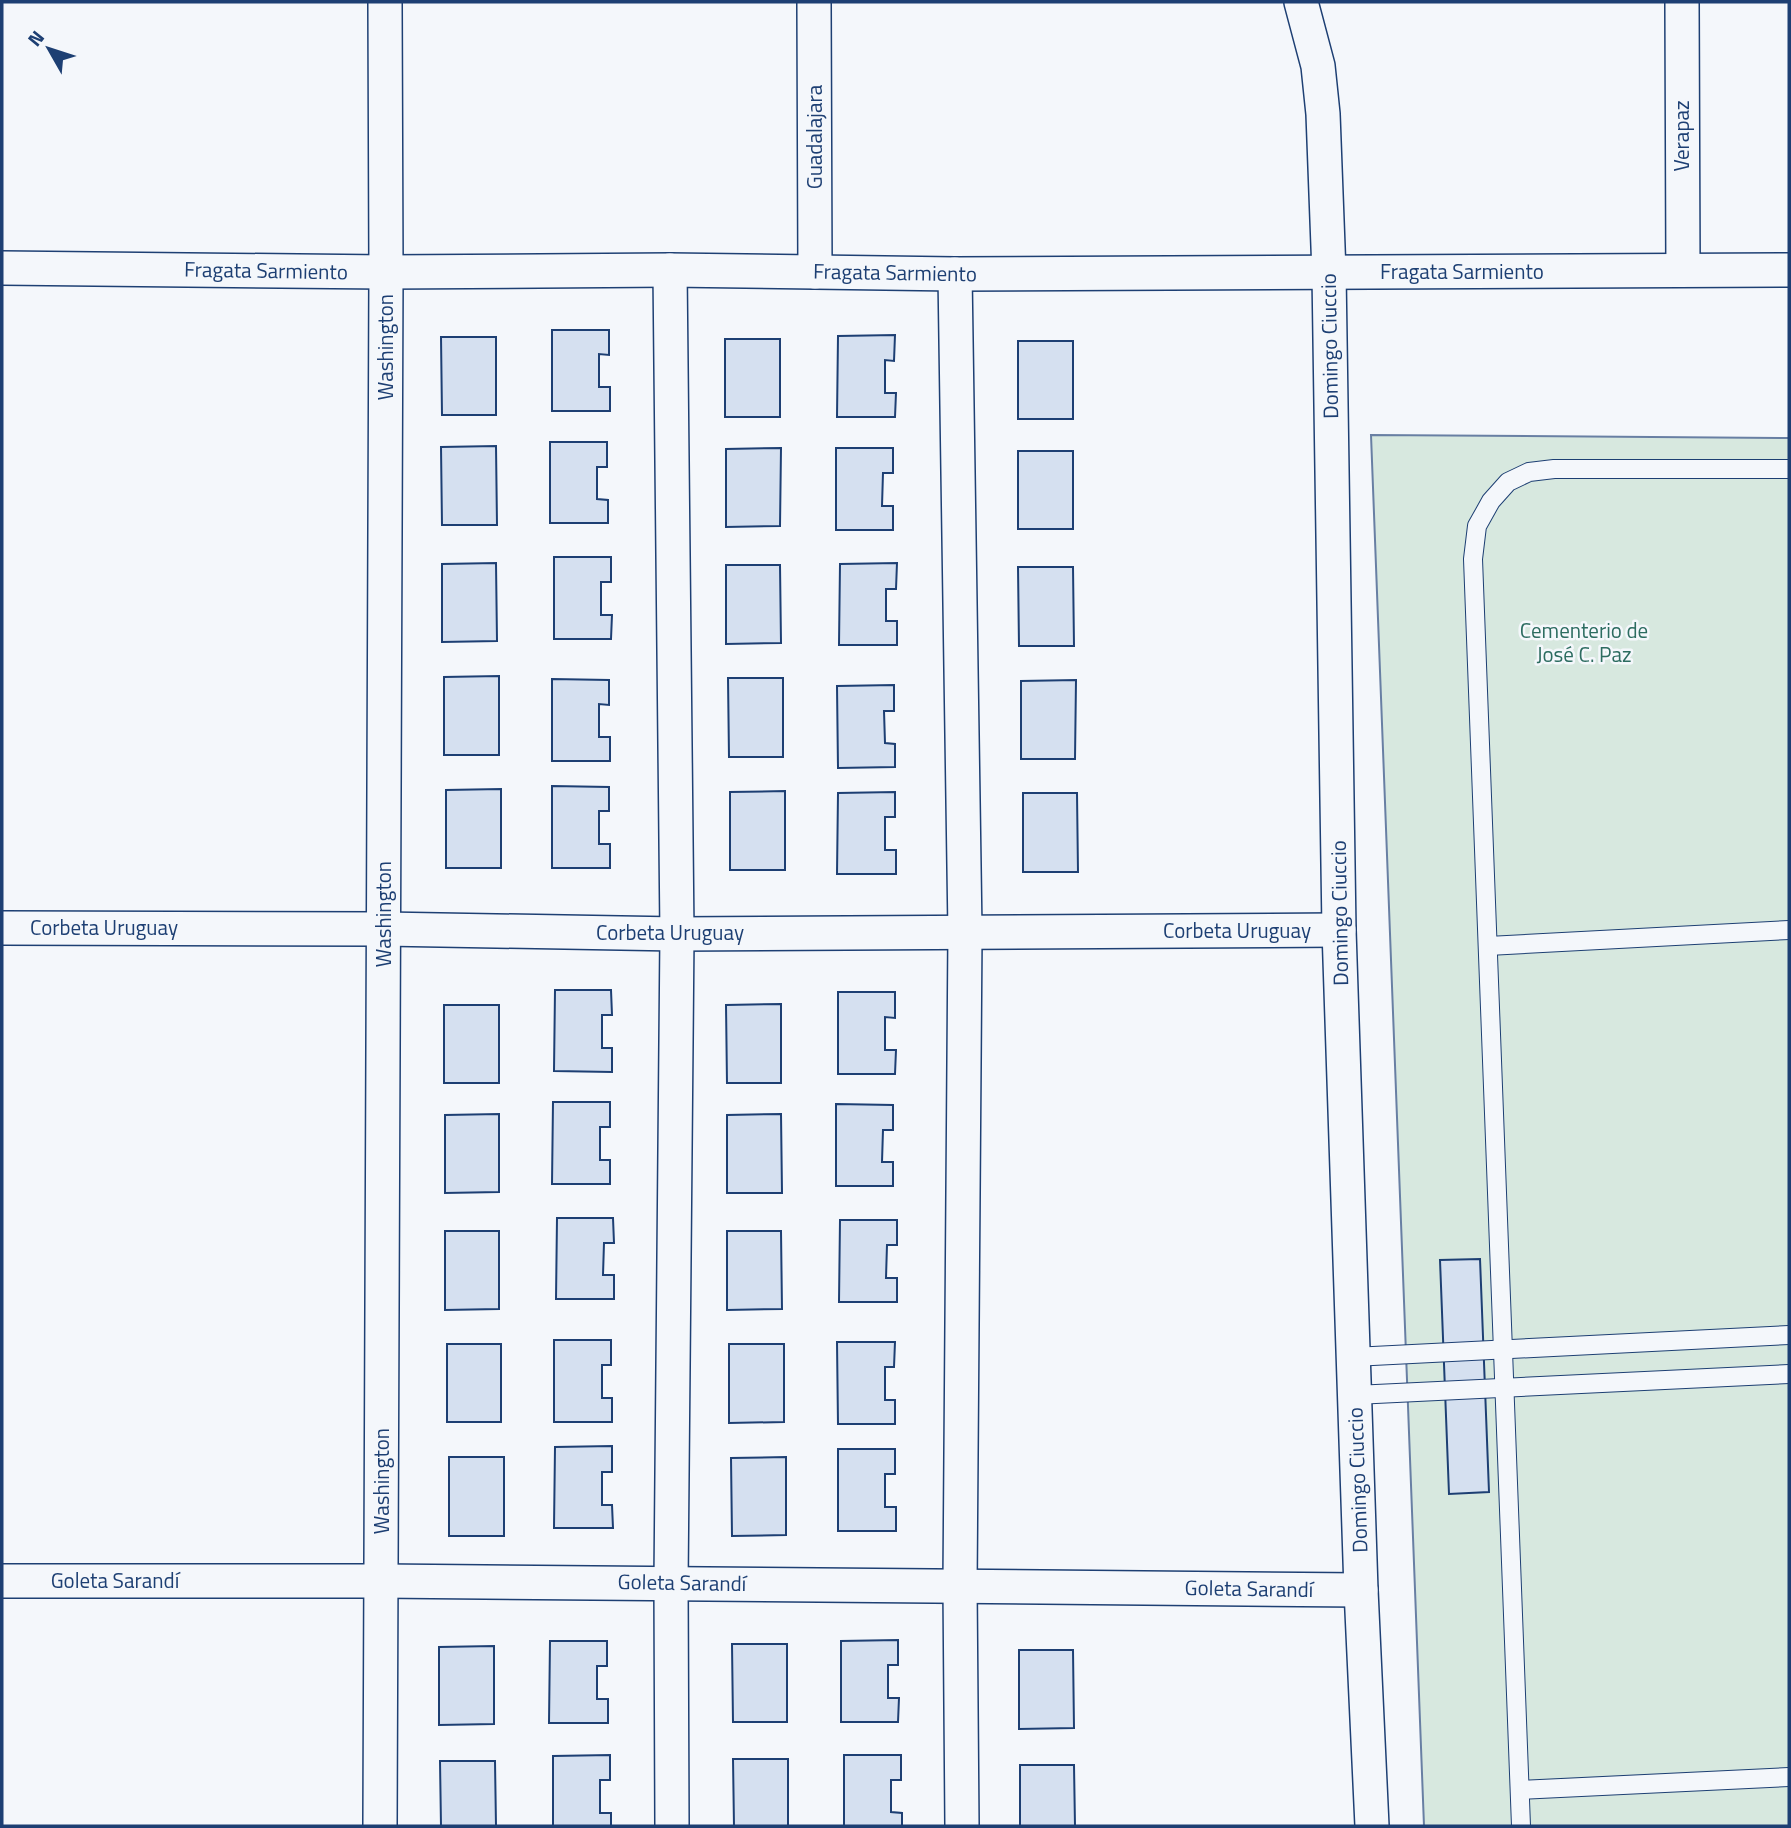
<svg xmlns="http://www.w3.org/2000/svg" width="1791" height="1828" viewBox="0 0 1791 1828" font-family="'Titillium Web',sans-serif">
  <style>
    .green { fill: #d7e8df; stroke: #687fa3; stroke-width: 2 }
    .building { fill: #d5e0f0; stroke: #1d3f73; stroke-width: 2 }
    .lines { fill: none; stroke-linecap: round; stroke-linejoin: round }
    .lane-casing { stroke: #1d3f73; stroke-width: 20 }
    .street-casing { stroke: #1d3f73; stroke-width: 36 }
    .lane { stroke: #f4f7fb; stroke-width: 18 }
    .street { stroke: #f4f7fb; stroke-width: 33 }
    .labels { text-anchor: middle; stroke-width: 5; stroke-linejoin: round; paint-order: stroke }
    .street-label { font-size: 21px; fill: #1d3f73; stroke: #f4f7fb }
    .park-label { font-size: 21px; fill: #2c6c60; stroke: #f4f7fb }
  </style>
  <rect width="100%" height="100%" fill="#f4f7fb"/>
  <polygon class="green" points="1371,435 1789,438 1789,1826 1424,1826"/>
  <g class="building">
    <polygon points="552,330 609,330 609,355 599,354 599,387 610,387 610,411 552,411"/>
    <polygon points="895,335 894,361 885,360 885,393 896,393 895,417 837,417 838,336"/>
    <polygon points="441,337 496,337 496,415 442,415"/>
    <rect x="725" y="339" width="55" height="78"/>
    <rect x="1018" y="341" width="55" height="78"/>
    <polygon points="550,442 607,442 607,467 597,467 597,499 608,500 608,523 550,523"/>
    <polygon points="496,446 497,525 442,525 441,447"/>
    <polygon points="781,448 780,526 726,527 726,449"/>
    <polygon points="836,448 893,448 893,473 883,473 882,506 893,506 893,530 836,530"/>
    <rect x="1018" y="451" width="55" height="78"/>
    <polygon points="554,557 611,557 611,582 601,582 601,615 612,615 611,639 554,639"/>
    <polygon points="496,563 497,641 442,642 442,564"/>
    <polygon points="897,563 896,589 886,589 886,621 897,621 897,645 839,645 840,564"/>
    <polygon points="726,565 780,565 781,643 726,644"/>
    <polygon points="1018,567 1073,567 1074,646 1019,646"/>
    <polygon points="499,676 499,755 444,755 444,677"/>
    <polygon points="728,678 783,678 783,757 729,757"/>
    <polygon points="552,679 609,680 609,705 599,704 599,737 610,737 610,761 552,761"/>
    <polygon points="1076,680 1075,759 1021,759 1021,681"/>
    <polygon points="894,685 894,711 884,711 885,743 895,744 895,767 838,768 837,686"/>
    <polygon points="552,786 609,787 609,811 599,811 599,844 610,844 610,868 552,868"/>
    <polygon points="501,789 501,868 446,868 446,790"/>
    <polygon points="785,791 785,870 730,870 730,792"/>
    <polygon points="895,792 895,817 885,817 885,850 896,850 896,874 837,874 838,793"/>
    <polygon points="1023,793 1077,793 1078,872 1023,872"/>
    <polygon points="555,990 611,990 612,1015 602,1015 602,1048 612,1048 612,1072 554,1071"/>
    <polygon points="838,992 895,992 895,1018 885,1017 885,1050 896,1050 895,1074 838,1074"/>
    <polygon points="781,1004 781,1083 727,1083 726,1005"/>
    <rect x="444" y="1005" width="55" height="78"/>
    <polygon points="553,1102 610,1102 610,1127 600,1127 600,1160 610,1160 610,1184 552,1184"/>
    <polygon points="836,1104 893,1105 893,1130 883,1130 882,1162 893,1162 893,1186 836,1186"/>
    <polygon points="499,1114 499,1192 445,1193 445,1115"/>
    <polygon points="781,1114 782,1193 727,1193 727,1115"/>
    <polygon points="557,1218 613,1218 614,1243 604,1243 603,1275 614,1275 614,1299 556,1299"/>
    <polygon points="840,1220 897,1220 897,1245 887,1245 886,1278 897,1278 897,1302 839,1302"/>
    <polygon points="445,1231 499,1231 499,1309 445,1310"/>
    <polygon points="727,1231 781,1231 782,1309 727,1310"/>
    <polygon points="1480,1259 1489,1492 1449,1494 1440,1260"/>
    <polygon points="554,1340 611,1340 611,1365 602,1365 602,1398 612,1398 612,1422 554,1422"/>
    <polygon points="837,1342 895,1342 894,1367 885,1367 885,1400 895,1400 895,1424 838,1424"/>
    <rect x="447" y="1344" width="54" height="78"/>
    <polygon points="729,1344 784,1344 784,1422 729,1423"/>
    <polygon points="612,1446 612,1472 602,1472 602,1505 612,1505 613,1528 554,1528 555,1447"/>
    <polygon points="838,1449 895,1449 895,1474 885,1474 885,1507 896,1507 896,1531 838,1531"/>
    <rect x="449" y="1457" width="55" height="79"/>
    <polygon points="786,1457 786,1535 732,1536 731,1458"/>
    <polygon points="898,1640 898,1665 888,1665 888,1698 899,1698 898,1722 841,1722 841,1641"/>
    <polygon points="550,1641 607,1641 607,1666 597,1666 597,1699 608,1699 608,1723 549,1723"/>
    <polygon points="732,1644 787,1644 787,1722 733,1722"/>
    <polygon points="494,1646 494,1724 439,1725 439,1647"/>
    <polygon points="1019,1650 1073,1650 1074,1728 1019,1729"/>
    <polygon points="610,1755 610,1780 600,1780 600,1813 611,1813 611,1826 553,1826 553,1756"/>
    <polygon points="844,1755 901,1755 901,1780 891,1780 891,1812 902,1813 902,1826 844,1826"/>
    <polygon points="733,1759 788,1759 788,1826 734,1826"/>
    <polygon points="440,1761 495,1761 496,1826 441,1826"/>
    <polygon points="1020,1765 1074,1765 1075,1826 1020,1826"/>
  </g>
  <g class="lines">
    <g class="lane-casing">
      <g id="lane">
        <polyline points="1488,946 1789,930"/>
        <polyline points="1353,1357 1789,1335"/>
        <polyline points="1355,1395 1789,1374"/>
        <polyline points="1520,1790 1789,1777"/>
        <polyline points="1521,1826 1473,559 1477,526 1491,501 1508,482 1529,472 1554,469 1789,469"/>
      </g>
    </g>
    <g class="street-casing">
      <g id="street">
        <polyline points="814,2 815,272"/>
        <polyline points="1301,2 1318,66 1323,114 1329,273 1339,930 1361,1590 1372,1826"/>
        <polyline points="1682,2 1683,270"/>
        <polyline points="2,268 386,272 670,270 955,274 1789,270"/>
        <polyline points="670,270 677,934 671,1583 672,1826"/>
        <polyline points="955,274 965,932 960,1586 962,1826"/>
        <polyline points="2,928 384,929 677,934 1339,930"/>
        <polyline points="2,1581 381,1581 1361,1590"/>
        <polyline points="380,1826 386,272 385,2"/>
      </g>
    </g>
    <use href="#lane" class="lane"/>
    <use href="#street" class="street"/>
  </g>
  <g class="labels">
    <g class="street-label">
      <text transform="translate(1682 136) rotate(-90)" y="7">Verapaz</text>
      <text transform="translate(815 137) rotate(-90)" y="7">Guadalajara</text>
      <text transform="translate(266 271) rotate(1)" y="7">Fragata Sarmiento</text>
      <text x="1462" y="279">Fragata Sarmiento</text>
      <text transform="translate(895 273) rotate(1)" y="7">Fragata Sarmiento</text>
      <text transform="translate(1330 346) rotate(-91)" y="7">Domingo Ciuccio</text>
      <text transform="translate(386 347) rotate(-90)" y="7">Washington</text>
      <text transform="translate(1340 913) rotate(-91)" y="7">Domingo Ciuccio</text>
      <text transform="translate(384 914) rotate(-90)" y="7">Washington</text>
      <text x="104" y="935">Corbeta Uruguay</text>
      <text x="1237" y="938">Corbeta Uruguay</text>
      <text x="670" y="940">Corbeta Uruguay</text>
      <text transform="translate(1358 1480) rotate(-92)" y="7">Domingo Ciuccio</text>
      <text transform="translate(382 1481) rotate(-90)" y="7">Washington</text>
      <text x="115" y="1588">Goleta Sarandí</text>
      <text transform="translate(682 1583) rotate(1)" y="7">Goleta Sarandí</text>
      <text transform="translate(1249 1589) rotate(1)" y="7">Goleta Sarandí</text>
    </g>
    <g class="park-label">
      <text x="1584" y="638">Cementerio de<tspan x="1584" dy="24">José C. Paz</tspan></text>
    </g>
  </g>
  <rect width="1791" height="1828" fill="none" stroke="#1d3f73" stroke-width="7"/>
  <g transform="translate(49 49) rotate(309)" stroke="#f4f7fb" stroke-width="5" paint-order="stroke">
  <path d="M0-5L12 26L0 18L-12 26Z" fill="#1d3f73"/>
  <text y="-10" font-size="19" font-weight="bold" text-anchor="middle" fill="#1d3f73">N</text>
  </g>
</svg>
